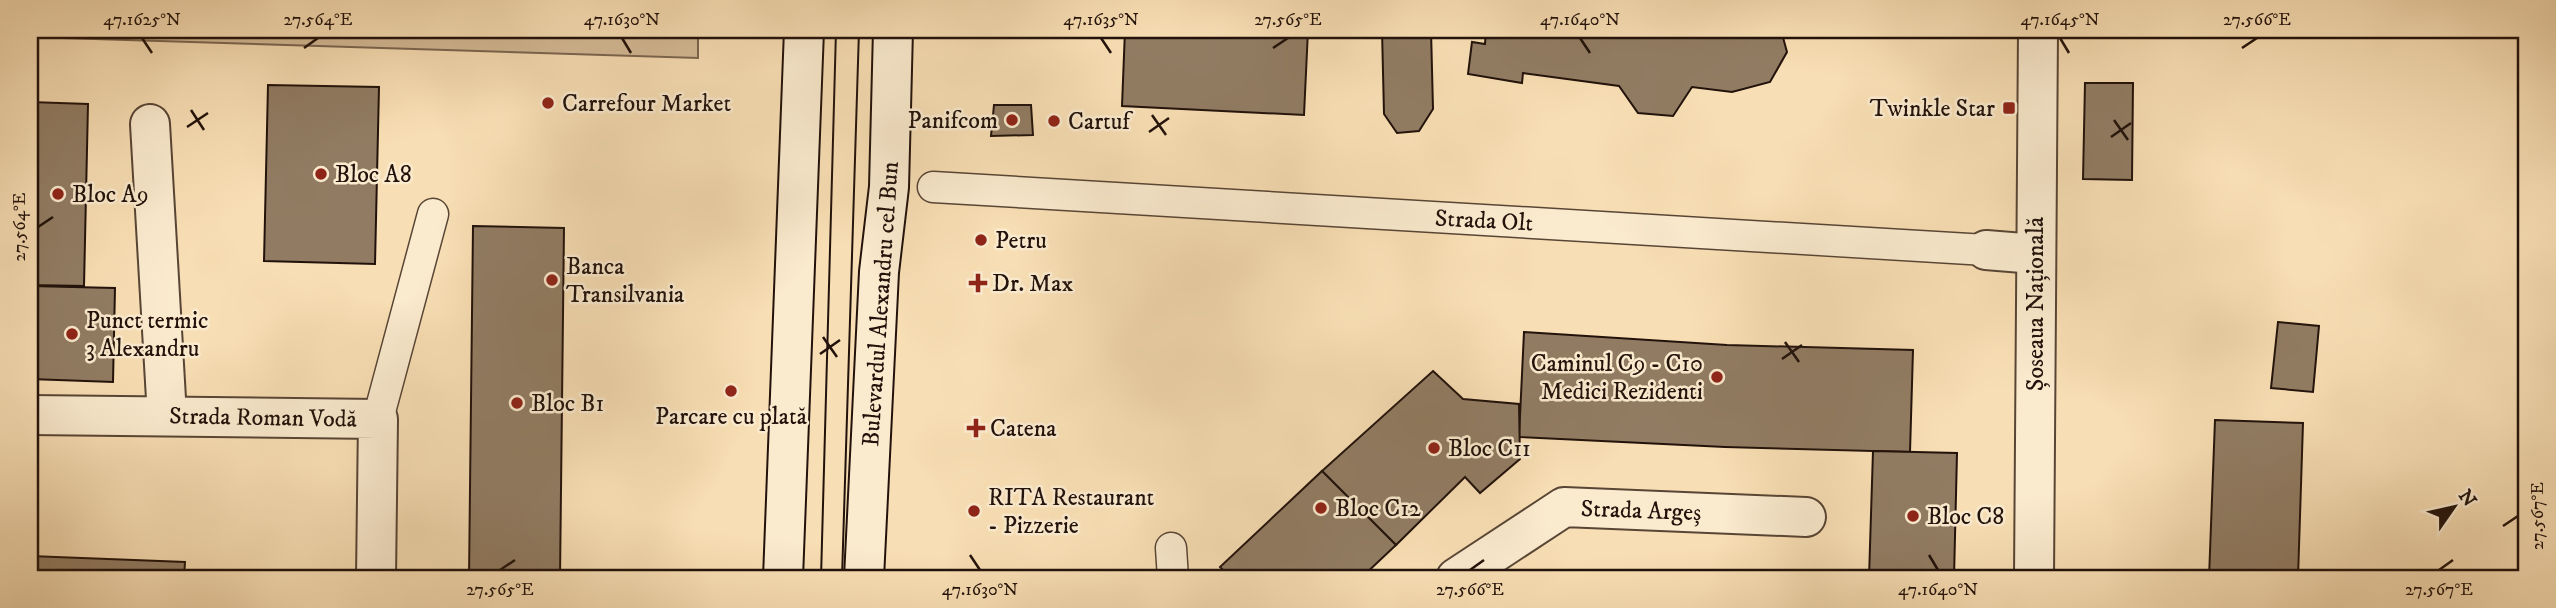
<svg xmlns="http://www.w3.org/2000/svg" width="2556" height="608" viewBox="0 0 2556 608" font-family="'IM FELL DW Pica',serif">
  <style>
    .green { fill: #d4bb97; stroke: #7b6651; stroke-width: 2 }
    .building { fill: #917c63; stroke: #22120b; stroke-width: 2 }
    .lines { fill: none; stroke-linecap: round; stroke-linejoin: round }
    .service-casing { stroke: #584535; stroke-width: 33 }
    .pedestrian-casing { stroke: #584535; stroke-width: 42 }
    .minor-casing { stroke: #584535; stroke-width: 42 }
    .tertiary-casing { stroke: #584535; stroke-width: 42 }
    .secondary-casing { stroke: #22120b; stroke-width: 42 }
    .service { stroke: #faeace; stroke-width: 30 }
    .pedestrian { stroke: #faeace; stroke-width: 38 }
    .minor { stroke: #faeace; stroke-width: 38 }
    .tertiary { stroke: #faeace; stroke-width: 38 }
    .secondary { stroke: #faeace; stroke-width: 38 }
    .tram { stroke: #22120b; stroke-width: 2 }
    .ticks { fill: none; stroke: #22120b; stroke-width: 2.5 }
    .poi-dot { fill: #8f2418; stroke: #faeace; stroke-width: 2.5 }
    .labels { text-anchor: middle; stroke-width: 5; stroke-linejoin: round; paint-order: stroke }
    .poi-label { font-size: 24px; fill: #22120b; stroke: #faeace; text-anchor: start }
    .street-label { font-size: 24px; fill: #22120b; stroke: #faeace }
    .neatline { fill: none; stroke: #22120b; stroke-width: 2.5 }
    .ticks-label { font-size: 18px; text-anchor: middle; fill: #22120b }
  </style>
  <rect width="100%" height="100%" fill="#f8deb4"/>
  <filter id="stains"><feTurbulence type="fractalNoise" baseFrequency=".00286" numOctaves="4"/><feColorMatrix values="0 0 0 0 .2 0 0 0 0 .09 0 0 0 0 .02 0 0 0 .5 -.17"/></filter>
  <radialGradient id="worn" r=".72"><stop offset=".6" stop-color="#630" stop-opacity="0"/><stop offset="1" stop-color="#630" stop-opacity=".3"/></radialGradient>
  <polygon class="green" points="30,30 698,30 698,58 30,37"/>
  <g class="building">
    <polygon points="1125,30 1308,30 1304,115 1122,106"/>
    <polygon points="1382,30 1431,30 1433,109 1419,131 1397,133 1384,114"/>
    <polygon points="1486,30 1781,30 1787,52 1770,82 1732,92 1692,87 1673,116 1638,113 1619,86 1523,73 1522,83 1468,74 1472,42 1485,44"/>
    <polygon points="2085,83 2133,83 2132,180 2083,179"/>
    <polygon points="268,85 379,87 375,264 264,261"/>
    <polygon points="30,102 88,104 84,286 30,285"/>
    <polygon points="994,105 1031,105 1033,135 991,136"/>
    <polygon points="473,226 564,228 560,578 469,578"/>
    <polygon points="30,286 115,288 113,382 30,379"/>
    <polygon points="2278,322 2319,326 2313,392 2271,388"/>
    <polygon points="1524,332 1727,345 1913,350 1910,452 1725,447 1519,437"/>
    <polygon points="1433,371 1463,399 1519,404 1520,459 1480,493 1465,477 1396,545 1322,471"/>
    <polygon points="2215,420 2303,423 2298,578 2209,578"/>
    <polygon points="1873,451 1957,453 1954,578 1869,578"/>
    <polygon points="1322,471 1396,545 1361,578 1231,578 1220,567"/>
    <polygon points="30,556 185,562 184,578 30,578"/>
  </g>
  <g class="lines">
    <g class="service-casing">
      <g id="service">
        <polyline points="933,187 1986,250"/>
        <polyline points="378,419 433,214"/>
        <polyline points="1171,548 1173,578"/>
      </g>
    </g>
    <g class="pedestrian-casing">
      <polyline id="pedestrian" points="1986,250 2035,254"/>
    </g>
    <g class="minor-casing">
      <g id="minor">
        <polyline points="150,124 167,416"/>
        <polyline points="30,415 378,419 376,578"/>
        <polyline points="1456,578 1564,507 1806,517"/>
      </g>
    </g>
    <g class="tertiary-casing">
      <polyline id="tertiary" points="2034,578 2038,30"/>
    </g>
    <g class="secondary-casing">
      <g id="secondary">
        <polyline points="783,578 804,30"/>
        <polyline points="864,578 879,272 889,187 893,30"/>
      </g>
    </g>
    <use href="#service" class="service"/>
    <use href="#pedestrian" class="pedestrian"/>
    <use href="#minor" class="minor"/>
    <use href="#tertiary" class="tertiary"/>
    <use href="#secondary" class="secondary"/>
    <g class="tram">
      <polyline points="821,578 836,30"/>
      <polyline points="842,578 859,30"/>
    </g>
  </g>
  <path class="ticks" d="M 142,38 L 152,53M 622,38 L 631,53M 1101,38 L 1111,53M 1580,38 L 1590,53M 2060,38 L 2069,53M 304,48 L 318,38M 1273,48 L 1288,38M 2242,48 L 2257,38M 191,110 L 204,130M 1152,115 L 1166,135M 2114,120 L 2128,140M 187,127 L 208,113M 1149,132 L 1169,118M 2111,137 L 2131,123M 38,227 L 53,217M 823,337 L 837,357M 1785,342 L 1799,362M 820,354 L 840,340M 1782,359 L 1802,345M 2503,526 L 2518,516M 970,555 L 980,570M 1929,555 L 1938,570M 500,570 L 515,560M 1470,570 L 1484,560M 2439,570 L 2453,560"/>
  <g class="poi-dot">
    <circle cx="548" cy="103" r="7"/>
    <rect x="2002" y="101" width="14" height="14" rx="3.5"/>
    <circle cx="1012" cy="120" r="7"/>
    <circle cx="1054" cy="121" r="7"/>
    <circle cx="321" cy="174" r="7"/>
    <circle cx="58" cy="194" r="7"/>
    <circle cx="981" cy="240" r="7"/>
    <circle cx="552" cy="280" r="7"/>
    <path d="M974.5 272.5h7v7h7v7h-7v7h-7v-7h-7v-7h7z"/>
    <circle cx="72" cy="334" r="7"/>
    <circle cx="1717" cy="377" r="7"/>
    <circle cx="731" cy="391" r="7"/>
    <circle cx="517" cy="403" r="7"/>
    <path d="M972.5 417.5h7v7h7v7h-7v7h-7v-7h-7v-7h7z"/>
    <circle cx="1434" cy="448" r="7"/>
    <circle cx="1321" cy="508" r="7"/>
    <circle cx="974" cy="511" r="7"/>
    <circle cx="1913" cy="516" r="7"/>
  </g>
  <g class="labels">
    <g class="poi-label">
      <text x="562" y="111">Carrefour Market</text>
      <text x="1995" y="116" text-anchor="end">Twinkle Star</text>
      <text x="998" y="128" text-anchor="end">Panifcom</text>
      <text x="1068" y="129">Cartuf</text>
      <text x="335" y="182">Bloc A8</text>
      <text x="72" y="202">Bloc A9</text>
      <text x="995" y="248">Petru</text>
      <text x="566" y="274">Banca<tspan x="566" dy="28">Transilvania</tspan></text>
      <text x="992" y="291">Dr. Max</text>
      <text x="86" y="328">Punct termic<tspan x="86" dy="28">3 Alexandru</tspan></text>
      <text x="1703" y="371" text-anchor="end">Caminul C9 - C10<tspan x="1703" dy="28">Medici Rezidenti</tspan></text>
      <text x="531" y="411">Bloc B1</text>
      <text x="731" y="424" text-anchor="middle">Parcare cu plată</text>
      <text x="990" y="436">Catena</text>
      <text x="1448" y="456">Bloc C11</text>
      <text x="988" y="505">RITA Restaurant<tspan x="988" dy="28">- Pizzerie</tspan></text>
      <text x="1335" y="516">Bloc C12</text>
      <text x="1927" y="524">Bloc C8</text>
    </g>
    <g class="street-label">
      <text transform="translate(1484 220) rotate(3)" y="8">Strada Olt</text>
      <text transform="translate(880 304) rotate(-86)" y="8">Bulevardul Alexandru cel Bun</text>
      <text transform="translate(2035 304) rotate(-90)" y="8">Șoseaua Națională</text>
      <text transform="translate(263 417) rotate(1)" y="8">Strada Roman Vodă</text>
      <text transform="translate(1641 510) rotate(2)" y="8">Strada Argeș</text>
    </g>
  </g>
  <rect width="2556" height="608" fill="none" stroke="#f8deb4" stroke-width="77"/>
  <g transform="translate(2454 507) rotate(56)" stroke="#faeace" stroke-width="5" paint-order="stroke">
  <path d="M0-5L12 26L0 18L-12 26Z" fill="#22120b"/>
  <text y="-10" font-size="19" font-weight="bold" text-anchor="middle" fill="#22120b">N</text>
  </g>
  <rect x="38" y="38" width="2480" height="532" class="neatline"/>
  <g class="ticks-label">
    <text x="142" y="25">47.1625°N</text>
    <text x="318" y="25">27.564°E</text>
    <text x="622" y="25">47.1630°N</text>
    <text x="1101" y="25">47.1635°N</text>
    <text x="1288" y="25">27.565°E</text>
    <text x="1580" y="25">47.1640°N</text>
    <text x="2060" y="25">47.1645°N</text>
    <text x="2257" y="25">27.566°E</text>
    <text transform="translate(19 227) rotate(-90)" y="6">27.564°E</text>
    <text transform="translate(2537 516) rotate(-90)" y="6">27.567°E</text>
    <text x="500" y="595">27.565°E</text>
    <text x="980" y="595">47.1630°N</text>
    <text x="1470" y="595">27.566°E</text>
    <text x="1938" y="595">47.1640°N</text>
    <text x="2439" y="595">27.567°E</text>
  </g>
  <rect width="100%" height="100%" filter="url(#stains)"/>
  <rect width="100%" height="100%" fill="url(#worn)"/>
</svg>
